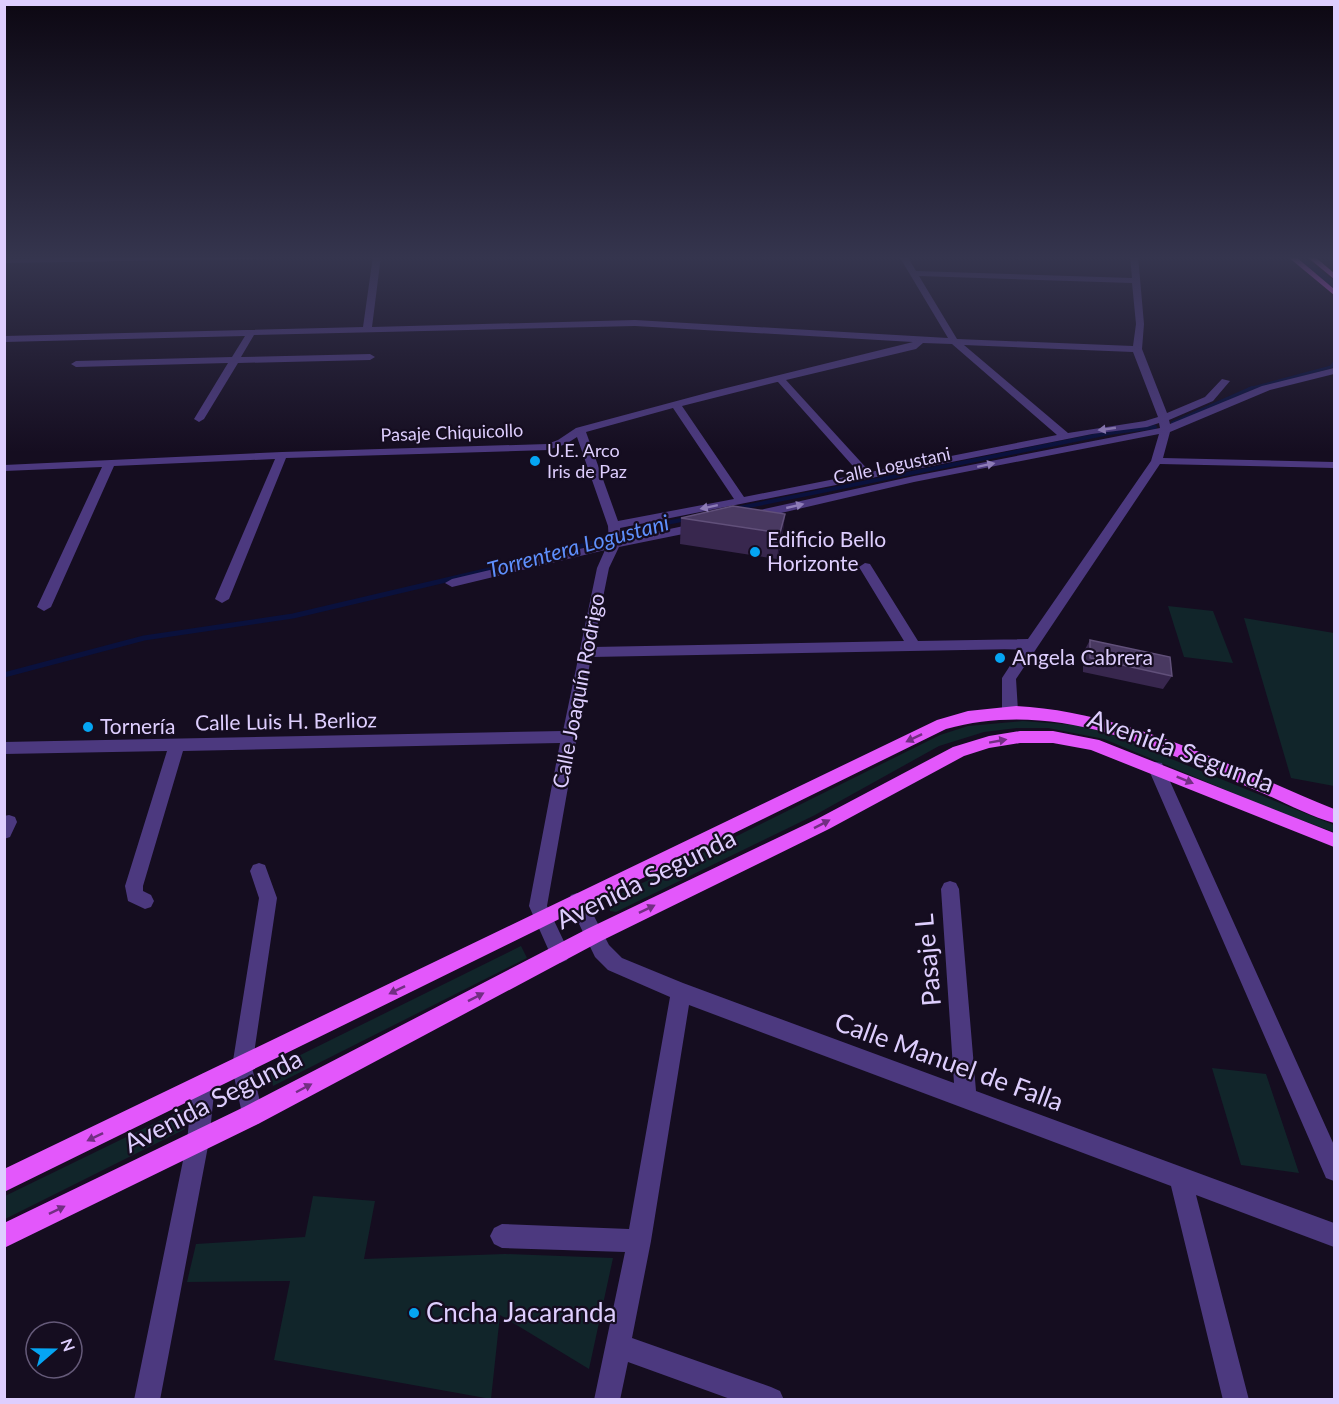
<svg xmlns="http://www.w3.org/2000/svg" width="1339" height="1404" viewBox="0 0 1339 1404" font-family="Lato,sans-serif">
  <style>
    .green { fill: #11252a }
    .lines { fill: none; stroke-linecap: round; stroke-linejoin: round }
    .stream-far2 { stroke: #0a113d; stroke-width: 3 }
    .stream-far1 { stroke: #0a113d; stroke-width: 4 }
    .stream { stroke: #0a113d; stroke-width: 5 }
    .canal { fill: #0a113d; fill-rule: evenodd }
    .minor { fill: #4c397f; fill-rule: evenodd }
    .major { fill: #e357fb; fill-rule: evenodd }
    .wall { fill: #38274e }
    .shaded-wall { fill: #221534 }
    .building { fill: #493961; stroke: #61507a; stroke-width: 1.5 }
    .oneway { fill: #8e7cb8 }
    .oneway2 { fill: #722e83 }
    .poi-dot { fill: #05a5f3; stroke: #150d20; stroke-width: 2 }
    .labels { text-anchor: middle; stroke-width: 4.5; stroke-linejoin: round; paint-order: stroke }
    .far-street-label { font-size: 18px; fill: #decefe; stroke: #150d20 }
    .far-poi-label { font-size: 18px; fill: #decefe; stroke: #150d20; text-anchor: start }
    .poi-label { font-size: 21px; fill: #decefe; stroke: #150d20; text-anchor: start }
    .street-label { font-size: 21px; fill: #decefe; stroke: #150d20 }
    .water-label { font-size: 22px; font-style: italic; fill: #5e8ffc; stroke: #150d20 }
    .near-street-label { font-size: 26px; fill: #decefe; stroke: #150d20 }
    .near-poi-label { font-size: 26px; fill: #decefe; stroke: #150d20; text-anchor: start }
  </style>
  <rect width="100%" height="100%" fill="#150d20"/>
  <g class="green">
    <polygon points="1168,606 1213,611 1233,663 1184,657"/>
    <polygon points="1244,618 1334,633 1334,786 1291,778"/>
    <polygon points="1023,721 1075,725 1105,732 1334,825 1334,832 1271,809 1104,739 1048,728 1017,728 984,732 939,746 815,815 616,912 610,911 608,900 940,735 968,726"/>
    <polygon points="521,946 527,958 273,1086 270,1070"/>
    <polygon points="1212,1068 1266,1074 1299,1173 1241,1165"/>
    <polygon points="188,1107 185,1129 5,1219 5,1196"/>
    <polygon points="313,1196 375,1201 364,1259 505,1254 613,1258 589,1369 500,1315 491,1399 274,1360 290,1281 187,1282 196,1244 305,1237"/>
  </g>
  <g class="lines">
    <polyline class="stream-far2" points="1249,389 1331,367 1334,363"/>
    <g class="stream-far1">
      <polyline points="1173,423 1252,388"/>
      <polyline points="734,509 1109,433 1155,427"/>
      <polyline points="535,559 647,527 686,519"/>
    </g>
    <polyline class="stream" points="4,675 144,638 293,616 540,558"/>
    <polygon class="canal" points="1293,256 1303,256 1334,281 1334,289 1330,288"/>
    <g class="minor">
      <polygon points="186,256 300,256 296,258 4,263 4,259"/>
      <path d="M 373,256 L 381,256 L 372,327 L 635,320 L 948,338 L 899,256 L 907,256 L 916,271 L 1132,278 L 1130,256 L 1138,256 L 1144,324 L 1142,349 L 1167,413 L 1205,397 L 1222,379 L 1230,381 L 1213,401 L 1169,420 L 1170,424 L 1262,386 L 1334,368 L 1334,374 L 1270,390 L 1170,432 L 1163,458 L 1334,462 L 1334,468 L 1160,464 L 1016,679 L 1018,711 L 1015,715 L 1005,715 L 1002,711 L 1002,678 L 1021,649 L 591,657 L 547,906 L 570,954 L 567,960 L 560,963 L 553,960 L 529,906 L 560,743 L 183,751 L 143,886 L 143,891 L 151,895 L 154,901 L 151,907 L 145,909 L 128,901 L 125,886 L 167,751 L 4,754 L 4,742 L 563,731 L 597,568 L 605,550 L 452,587 L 445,583 L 452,579 L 609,542 L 608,526 L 577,437 L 566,444 L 548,450 L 286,458 L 229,599 L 222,603 L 215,599 L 275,459 L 114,466 L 51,607 L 44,611 L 37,607 L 102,467 L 4,471 L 4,465 L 282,452 L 547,444 L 558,440 L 576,428 L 714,391 L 913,342 L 635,326 L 254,335 L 241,357 L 370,354 L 375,357 L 370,360 L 238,363 L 204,419 L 199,422 L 194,419 L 228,363 L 76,367 L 71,364 L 76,361 L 232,357 L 245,336 L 4,342 L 4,336 L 363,327 ZM 919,276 L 1132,283 L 1136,324 L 1133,346 L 957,339 ZM 923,343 L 952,344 L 1057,435 L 870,472 L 786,380 L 916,349 ZM 964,345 L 1133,352 L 1158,417 L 1145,421 L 1068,433 ZM 777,382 L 778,382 L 860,474 L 744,497 L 682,406 ZM 673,408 L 734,499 L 618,521 L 586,432 ZM 1159,423 L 1160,428 L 914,476 L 751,512 L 745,516 L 751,520 L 914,482 L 1159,434 L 1151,461 L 1028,639 L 918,641 L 870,564 L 865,563 L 859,567 L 904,641 L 593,647 L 609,568 L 619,547 L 698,531 L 704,527 L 698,523 L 622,539 L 620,528 L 1092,434 L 1147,427 Z"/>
      <polygon points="1156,762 1162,763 1164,768 1334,1145 1334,1181 1326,1178 1148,768 1150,763"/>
      <polygon points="9,815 15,817 17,822 10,837 4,839 4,816"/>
      <polygon points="259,863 265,865 277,898 252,1067 263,1115 260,1123 252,1126 244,1123 232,1067 259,898 250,871 253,865"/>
      <polygon points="950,881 956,883 959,889 976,1091 1334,1223 1334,1247 1196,1195 1249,1400 1223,1400 1171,1186 689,1005 651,1241 632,1338 771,1387 780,1391 784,1400 733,1400 628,1362 620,1400 594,1400 625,1252 502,1248 494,1244 490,1236 494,1228 502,1224 629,1229 670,997 608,970 595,957 568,901 571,895 577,893 583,895 609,945 622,958 683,983 954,1083 941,889 944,883"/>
      <polygon points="204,1073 211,1077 215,1084 209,1141 160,1400 134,1400 187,1141 193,1084 197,1077"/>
    </g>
    <g class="major">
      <polygon points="1287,256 1295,256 1334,289 1334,295"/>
      <polygon points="1306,256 1314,256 1334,273 1334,279"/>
      <path d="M 1016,706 C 1128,712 1232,767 1334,809 L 1334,823 C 1312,817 1289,805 1267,795 C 1163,752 1061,697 946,729 L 4,1192 L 4,1169 L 937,720 L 968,711 Z"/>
      <polygon points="1020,731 1053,731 1099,740 1334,833 1334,847 1091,750 1053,743 1020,743 989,748 964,756 829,829 601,941 260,1123 4,1248 4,1223 244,1107 587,929 817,819 953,747 989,736"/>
    </g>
  </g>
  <g class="wall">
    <polygon points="785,514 782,540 777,559 680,544 681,518"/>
    <polygon points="1090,640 1172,676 1163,689 1083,672 1083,653"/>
  </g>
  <polygon class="shaded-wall" points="785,514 782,540 777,559 780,533"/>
  <g class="building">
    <polygon points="733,506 785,514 780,533 681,518"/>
    <polygon points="1090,640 1170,657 1172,676 1090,658"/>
  </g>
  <defs><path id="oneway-solid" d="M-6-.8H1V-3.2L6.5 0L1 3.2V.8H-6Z" transform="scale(1.5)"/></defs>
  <g class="oneway">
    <use href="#oneway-solid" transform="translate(1107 429) rotate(172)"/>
    <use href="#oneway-solid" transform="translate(986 465) rotate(-12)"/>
    <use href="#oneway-solid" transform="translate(795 506) rotate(-13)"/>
    <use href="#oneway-solid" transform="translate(709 507) rotate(168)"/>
  </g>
  <g class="oneway2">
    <use href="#oneway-solid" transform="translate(914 738) rotate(154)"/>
    <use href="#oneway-solid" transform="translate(998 741) rotate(-10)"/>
    <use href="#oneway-solid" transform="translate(1185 780) rotate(22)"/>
    <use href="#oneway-solid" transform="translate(822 824) rotate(-27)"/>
    <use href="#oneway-solid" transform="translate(647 909) rotate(-26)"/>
    <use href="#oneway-solid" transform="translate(397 990) rotate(154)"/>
    <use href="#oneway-solid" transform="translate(476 997) rotate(-27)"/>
    <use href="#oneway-solid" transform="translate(304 1088) rotate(-28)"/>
    <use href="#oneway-solid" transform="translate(95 1137) rotate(154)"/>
    <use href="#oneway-solid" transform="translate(57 1210) rotate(-26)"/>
  </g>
  <linearGradient id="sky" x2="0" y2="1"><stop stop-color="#0c0712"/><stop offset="0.57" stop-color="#35354e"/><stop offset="1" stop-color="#35354e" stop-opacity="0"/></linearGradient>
  <rect width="1339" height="452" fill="url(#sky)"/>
  <g class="poi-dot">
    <circle cx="535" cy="461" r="6"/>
    <circle cx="755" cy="552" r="6"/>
    <circle cx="1000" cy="658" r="6"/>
    <circle cx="88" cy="727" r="6"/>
    <circle cx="414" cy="1313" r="6"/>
  </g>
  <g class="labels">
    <g class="far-street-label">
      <text transform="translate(452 433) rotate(-2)" y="6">Pasaje Chiquicollo</text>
      <text transform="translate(892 466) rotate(-12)" y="6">Calle Logustani</text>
    </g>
    <g class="far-poi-label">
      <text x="547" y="457">U.E. Arco<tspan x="547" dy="21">Iris de Paz</tspan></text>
    </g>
    <g class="poi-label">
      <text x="767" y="547">Edificio Bello<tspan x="767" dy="24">Horizonte</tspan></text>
      <text x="1012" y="665">Angela Cabrera</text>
      <text x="100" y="734">Tornería</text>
    </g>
    <g class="street-label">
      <text transform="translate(579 691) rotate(-79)" y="7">Calle Joaquín Rodrigo</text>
      <text transform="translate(286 722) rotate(-1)" y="7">Calle Luis H. Berlioz</text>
    </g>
    <g class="water-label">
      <text transform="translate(578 546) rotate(-15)" y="8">Torrentera Logustani</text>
    </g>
    <g class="near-street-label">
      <text transform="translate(1181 751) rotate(20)" y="9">Avenida Segunda</text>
      <text transform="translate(646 879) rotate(-26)" y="9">Avenida Segunda</text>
      <text transform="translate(928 960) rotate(-95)" y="9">Pasaje L</text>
      <text transform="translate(949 1062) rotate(20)" y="9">Calle Manuel de Falla</text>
      <text transform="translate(213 1101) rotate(-27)" y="9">Avenida Segunda</text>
    </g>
    <g class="near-poi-label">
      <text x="426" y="1322">Cncha Jacaranda</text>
    </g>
  </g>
  <rect width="1339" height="1404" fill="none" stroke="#decefe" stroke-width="12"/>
  <g transform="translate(54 1350) rotate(70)"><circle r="28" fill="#150d20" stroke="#655a79" stroke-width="1.5"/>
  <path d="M0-4.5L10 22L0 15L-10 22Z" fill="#05a5f3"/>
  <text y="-9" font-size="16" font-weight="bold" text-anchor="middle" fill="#decefe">N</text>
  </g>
</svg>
